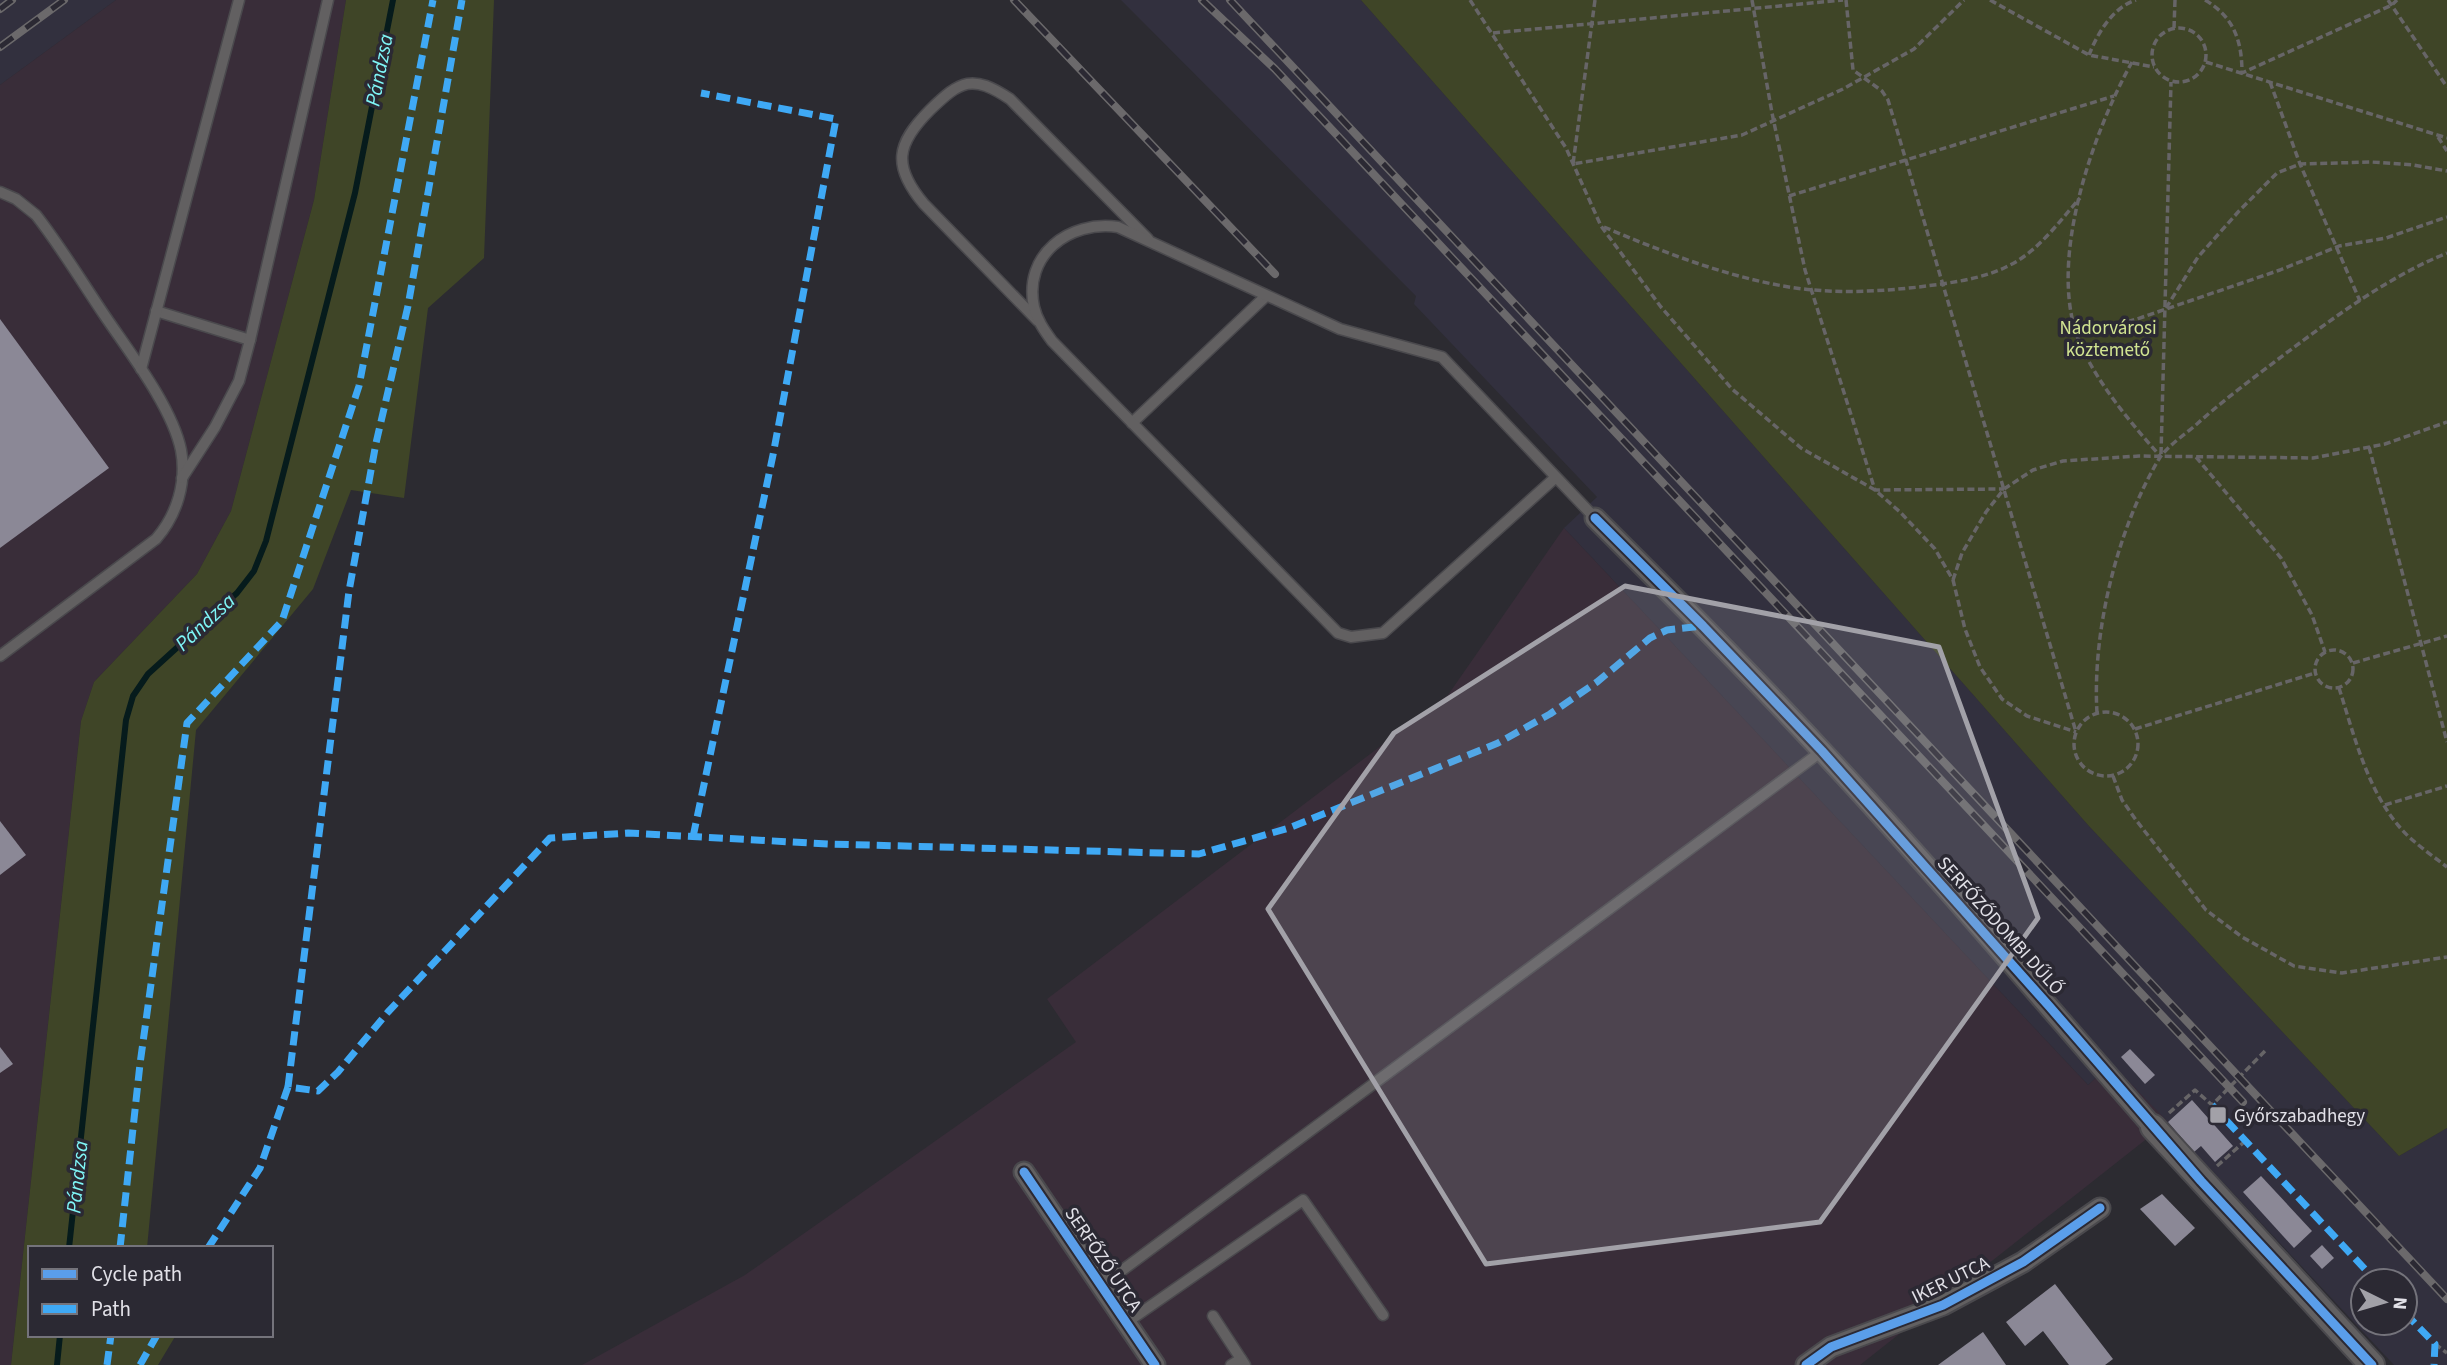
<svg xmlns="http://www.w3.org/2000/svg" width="2447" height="1365" viewBox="0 0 2447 1365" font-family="'Source Sans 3',sans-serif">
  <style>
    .built { fill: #32303e; fill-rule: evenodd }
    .industrial { fill: #392d39 }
    .green { fill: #3f4527 }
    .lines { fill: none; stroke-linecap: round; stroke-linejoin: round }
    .stream { stroke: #061b1c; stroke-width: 6 }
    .building { fill: #8b8896 }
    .service-casing { stroke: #4a494d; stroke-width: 13 }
    .minor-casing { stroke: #4a494d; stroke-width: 23 }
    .tertiary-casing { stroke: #4a494d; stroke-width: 28 }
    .path { stroke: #676567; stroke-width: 3.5; stroke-dasharray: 7 3.5; stroke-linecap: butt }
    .service { stroke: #626061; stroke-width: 10 }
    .minor { stroke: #626061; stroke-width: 19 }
    .tertiary { stroke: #626061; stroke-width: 24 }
    .rail-casing { stroke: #6b696b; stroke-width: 8 }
    .rail { stroke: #2b2933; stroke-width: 5; stroke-dasharray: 16; stroke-linecap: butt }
    .quiet { stroke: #3fa9f5; stroke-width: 7; stroke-dasharray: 14 7; stroke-linecap: butt }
    .cycleway-casing { stroke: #2b2933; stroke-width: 13 }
    .cycleway { stroke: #5a9eea; stroke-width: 9 }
    .marked { fill: #a2a1a8; fill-opacity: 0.2; stroke: #a2a1a8; stroke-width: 5; stroke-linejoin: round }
    .poi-dot { fill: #a2a1a8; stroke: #2b2933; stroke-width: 2.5 }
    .labels { text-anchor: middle; stroke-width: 7; stroke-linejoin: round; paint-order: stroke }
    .park-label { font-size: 19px; fill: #d1e491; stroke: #2b2933 }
    .street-label { font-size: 19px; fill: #e2e1e8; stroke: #2b2933 }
    .poi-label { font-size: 19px; fill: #e2e1e8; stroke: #2b2933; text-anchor: start }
    .water-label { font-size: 21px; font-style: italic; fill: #7ff6f7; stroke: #2b2933 }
  </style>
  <rect width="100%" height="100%" fill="#2c2b31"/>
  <g class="built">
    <polygon points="0,0 116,0 0,85"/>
    <path d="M 1121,0 L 1361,0 L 2088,825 L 2399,1156 L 2447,1128 L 2447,1365 L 2394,1365 L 2112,1064 L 2088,1085 L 1564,528 L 1597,497 L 1414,304 L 1416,296 ZM 2363,1281 L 2405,1281 L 2405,1323 L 2363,1323 Z"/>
  </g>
  <g class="industrial">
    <polygon points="116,0 346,0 314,200 231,511 197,574 94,682 81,721 11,1365 0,1365 0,85"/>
    <polygon points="1564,528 2088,1085 2112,1064 2168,1122 1860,1365 582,1365 745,1275 1076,1042 1047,999 1448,695"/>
  </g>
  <g class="green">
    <polygon points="346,0 494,0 484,258 428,308 404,498 351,490 313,589 196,730 147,1248 30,1248 30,1335 176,1335 158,1365 11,1365 81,721 94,682 197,574 231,511 314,200"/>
    <polygon points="1361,0 2447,0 2447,1128 2399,1156 2088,825"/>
  </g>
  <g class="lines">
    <g class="stream">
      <polyline points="69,1248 126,720 133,696 148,674 237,593 254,571 266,541 355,193 393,0"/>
      <polyline points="57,1365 60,1335"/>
    </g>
  </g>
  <g class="building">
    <polygon points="0,319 109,468 0,548"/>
    <polygon points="0,821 26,855 0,875"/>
    <polygon points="0,1047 13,1064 0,1073"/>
    <polygon points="2130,1049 2155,1075 2145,1084 2121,1057"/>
    <polygon points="2192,1100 2233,1146 2215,1162 2201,1146 2194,1152 2168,1122"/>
    <polygon points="2261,1176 2312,1231 2294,1248 2243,1192"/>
    <polygon points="2162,1194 2195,1228 2175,1246 2140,1209"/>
    <polygon points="2322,1245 2334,1258 2322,1269 2310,1256"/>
    <polygon points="2055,1284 2113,1359 2105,1365 2069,1365 2043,1331 2025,1346 2006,1322"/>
    <polygon points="1983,1332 2006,1365 1938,1365"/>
  </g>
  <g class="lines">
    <g class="service-casing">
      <g id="service">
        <path d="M 0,192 L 16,199 L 36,215 C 61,247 82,282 105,316 C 130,353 172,407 181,450 C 187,482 177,515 156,539 L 0,656"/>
        <polyline points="156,311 250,340"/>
        <path d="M 1038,321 L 924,204 C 892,166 896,144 930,110 C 961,80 972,74 1010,99 L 1148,239"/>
        <polyline points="141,369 239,0"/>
        <polyline points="1132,423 1266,296"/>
        <path d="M 1556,477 L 1383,633 L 1351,637 L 1338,633 L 1052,341 C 1044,330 1037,320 1034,307 C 1023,255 1069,220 1118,227 L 1340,329 L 1442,357 L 1595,518"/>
        <polyline points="182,478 215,427 239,381 250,340 328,0"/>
        <polyline points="1101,1286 1822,751"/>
        <polyline points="1213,1316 1245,1365"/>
        <polyline points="1126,1323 1303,1200 1383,1315"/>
        <polyline points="1231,1365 1241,1359"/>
      </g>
    </g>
    <g class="minor-casing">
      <g id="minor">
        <path d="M 1595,518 C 1671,594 1747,670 1820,749 C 1935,872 2043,1001 2153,1127"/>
        <polyline points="1024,1172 1155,1365"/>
        <polyline points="1806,1365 1831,1347 1943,1305 2023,1262 2100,1208"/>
      </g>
    </g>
    <g class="tertiary-casing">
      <polyline id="tertiary" points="2153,1127 2372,1365"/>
    </g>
    <g class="path">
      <polyline points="1470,0 1566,148 1601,226 1661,307 1732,389 1801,448 1875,490 1900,512 1935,549 1953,580 1965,629 1980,667 2002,699 2027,716 2076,732"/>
      <polyline points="1595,0 1573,164 1742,135 1843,89 1914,49 1964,0"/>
      <polyline points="1752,0 1772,113 1805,270 1875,490 2004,489"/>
      <polyline points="1846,0 1853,70 1882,91 1888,100 2076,732"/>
      <polyline points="1990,0 2089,55 2154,67"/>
      <path d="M 2205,0 C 2234,17 2242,41 2242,73 L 2392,5 L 2397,0"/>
      <polyline points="2388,0 2447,87"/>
      <circle cx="2179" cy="55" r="27"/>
      <polyline points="2174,28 2175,0"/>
      <polyline points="1493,33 1843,0"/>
      <path d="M 2089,55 C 2097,34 2113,7 2136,0"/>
      <path d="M 2132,62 C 2092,134 2044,269 2082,348 C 2101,388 2132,424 2160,456"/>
      <polyline points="2206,62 2447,138"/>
      <polyline points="2270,82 2300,164 2360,301"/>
      <polyline points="2438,137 2447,151"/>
      <polyline points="1789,196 2114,96"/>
      <path d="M 1604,227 C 1667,254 1745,284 1813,290 C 1848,293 1884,291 1919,287 C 1948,283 1979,280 2006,267 C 2037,253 2058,223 2080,198"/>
      <polyline points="2166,308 2198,257 2239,211 2277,173 2300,164 2371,162 2413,165 2447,171"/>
      <polyline points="2077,336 2137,319 2280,270 2339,246 2386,238 2447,217"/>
      <polyline points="2369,447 2447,742"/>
      <polyline points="2161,454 2171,82"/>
      <polyline points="2196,457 2281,558 2312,615 2325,652"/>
      <polyline points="1953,580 1962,553 1986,512 2004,489 2033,470 2063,461 2139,456 2313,458 2385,444 2447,422"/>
      <circle cx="2334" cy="669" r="19"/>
      <polyline points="2353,663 2447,636"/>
      <path d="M 2339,688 C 2355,738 2369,798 2408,836 C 2420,847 2434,857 2447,867"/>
      <circle cx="2106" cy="744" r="32"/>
      <path d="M 2097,713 C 2092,632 2117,529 2159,459 C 2168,445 2186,434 2198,423 C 2226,398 2256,376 2285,354 C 2336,316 2388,277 2447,253"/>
      <polyline points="2135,729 2315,673"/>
      <polyline points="2113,776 2122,800 2136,820 2206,910 2242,937 2294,966 2342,973 2447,957"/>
      <polyline points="2385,805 2447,786"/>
      <polyline points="2169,1113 2195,1090 2212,1105 2266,1050"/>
      <polyline points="2217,1166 2244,1142"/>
      <polyline points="2435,1344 2447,1353"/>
    </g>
    <use href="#service" class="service"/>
    <use href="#minor" class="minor"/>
    <use href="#tertiary" class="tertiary"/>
    <g class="rail-casing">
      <g id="rail">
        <polyline points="1014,0 1275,274"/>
        <polyline points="1202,0 1275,69 2243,1102"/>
        <polyline points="1230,0 2447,1299"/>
        <polyline points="0,9 12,0"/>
        <polyline points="0,47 64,0"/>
      </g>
    </g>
    <use href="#rail" class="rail"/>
    <g class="quiet">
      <polyline points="693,837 773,455 836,119 701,93"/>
      <polyline points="288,1087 349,591 376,443 408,306 462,0"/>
      <polyline points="2212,1105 2376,1281"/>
      <polyline points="120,1248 140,1064 187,723 282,621 359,386 433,0"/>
      <polyline points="208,1248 260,1168 288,1087 318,1091 338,1072 388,1012 550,838 628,833 829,844 1199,854 1289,828 1498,743 1550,714 1597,682 1650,638 1667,630 1703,626"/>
      <polyline points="2405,1313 2435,1344 2434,1365"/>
      <polyline points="107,1365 111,1335"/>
      <polyline points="140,1365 157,1335"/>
    </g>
    <g class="cycleway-casing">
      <g id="cycleway">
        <polyline points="1595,518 1703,626 1822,751 2049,1006 2201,1181 2372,1365"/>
        <polyline points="1024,1172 1155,1365"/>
        <polyline points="1806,1365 1831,1347 1943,1305 2023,1262 2100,1208"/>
      </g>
    </g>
    <use href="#cycleway" class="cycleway"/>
  </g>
  <path class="marked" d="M 1625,586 L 1939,647 L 2038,918 L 1820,1222 L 1486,1264 L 1268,909 L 1394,733 Z"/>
  <rect class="poi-dot" x="2209" y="1106" width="18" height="18" rx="3.5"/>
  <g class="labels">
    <g class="park-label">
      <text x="2108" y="334">Nádorvárosi<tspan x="2108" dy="22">köztemető</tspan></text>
    </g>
    <g class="street-label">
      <text transform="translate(2001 925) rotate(48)" y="7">SERFŐZŐDOMBI DŰLŐ</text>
      <text transform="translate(1104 1259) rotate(56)" y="7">SERFŐZŐ UTCA</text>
      <text transform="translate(1950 1279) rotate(-26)" y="7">IKER UTCA</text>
    </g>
    <g class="poi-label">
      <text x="2234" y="1122">Győrszabadhegy</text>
    </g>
    <g class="water-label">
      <text transform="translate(379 70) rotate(-79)" y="7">Pándzsa</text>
      <text transform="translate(205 622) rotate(-43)" y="7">Pándzsa</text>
      <text transform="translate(77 1177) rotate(-84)" y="7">Pándzsa</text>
    </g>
  </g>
  <rect x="28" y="1246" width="245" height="91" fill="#2b2933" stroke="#74737b" stroke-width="2"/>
  <rect x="42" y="1269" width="35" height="10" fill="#5a9eea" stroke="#74737b" stroke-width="2"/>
  <text x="91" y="1281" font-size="21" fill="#e2e1e8">Cycle path</text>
  <rect x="42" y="1304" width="35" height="10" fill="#3fa9f5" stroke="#74737b" stroke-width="2"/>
  <text x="91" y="1316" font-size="21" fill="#e2e1e8">Path</text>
  <g transform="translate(2384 1302) rotate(95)"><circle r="33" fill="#2b2933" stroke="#74737b" stroke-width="2"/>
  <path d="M0-5L12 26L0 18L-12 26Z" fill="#a2a1a8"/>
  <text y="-10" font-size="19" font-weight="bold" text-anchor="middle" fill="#e2e1e8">N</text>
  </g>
</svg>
